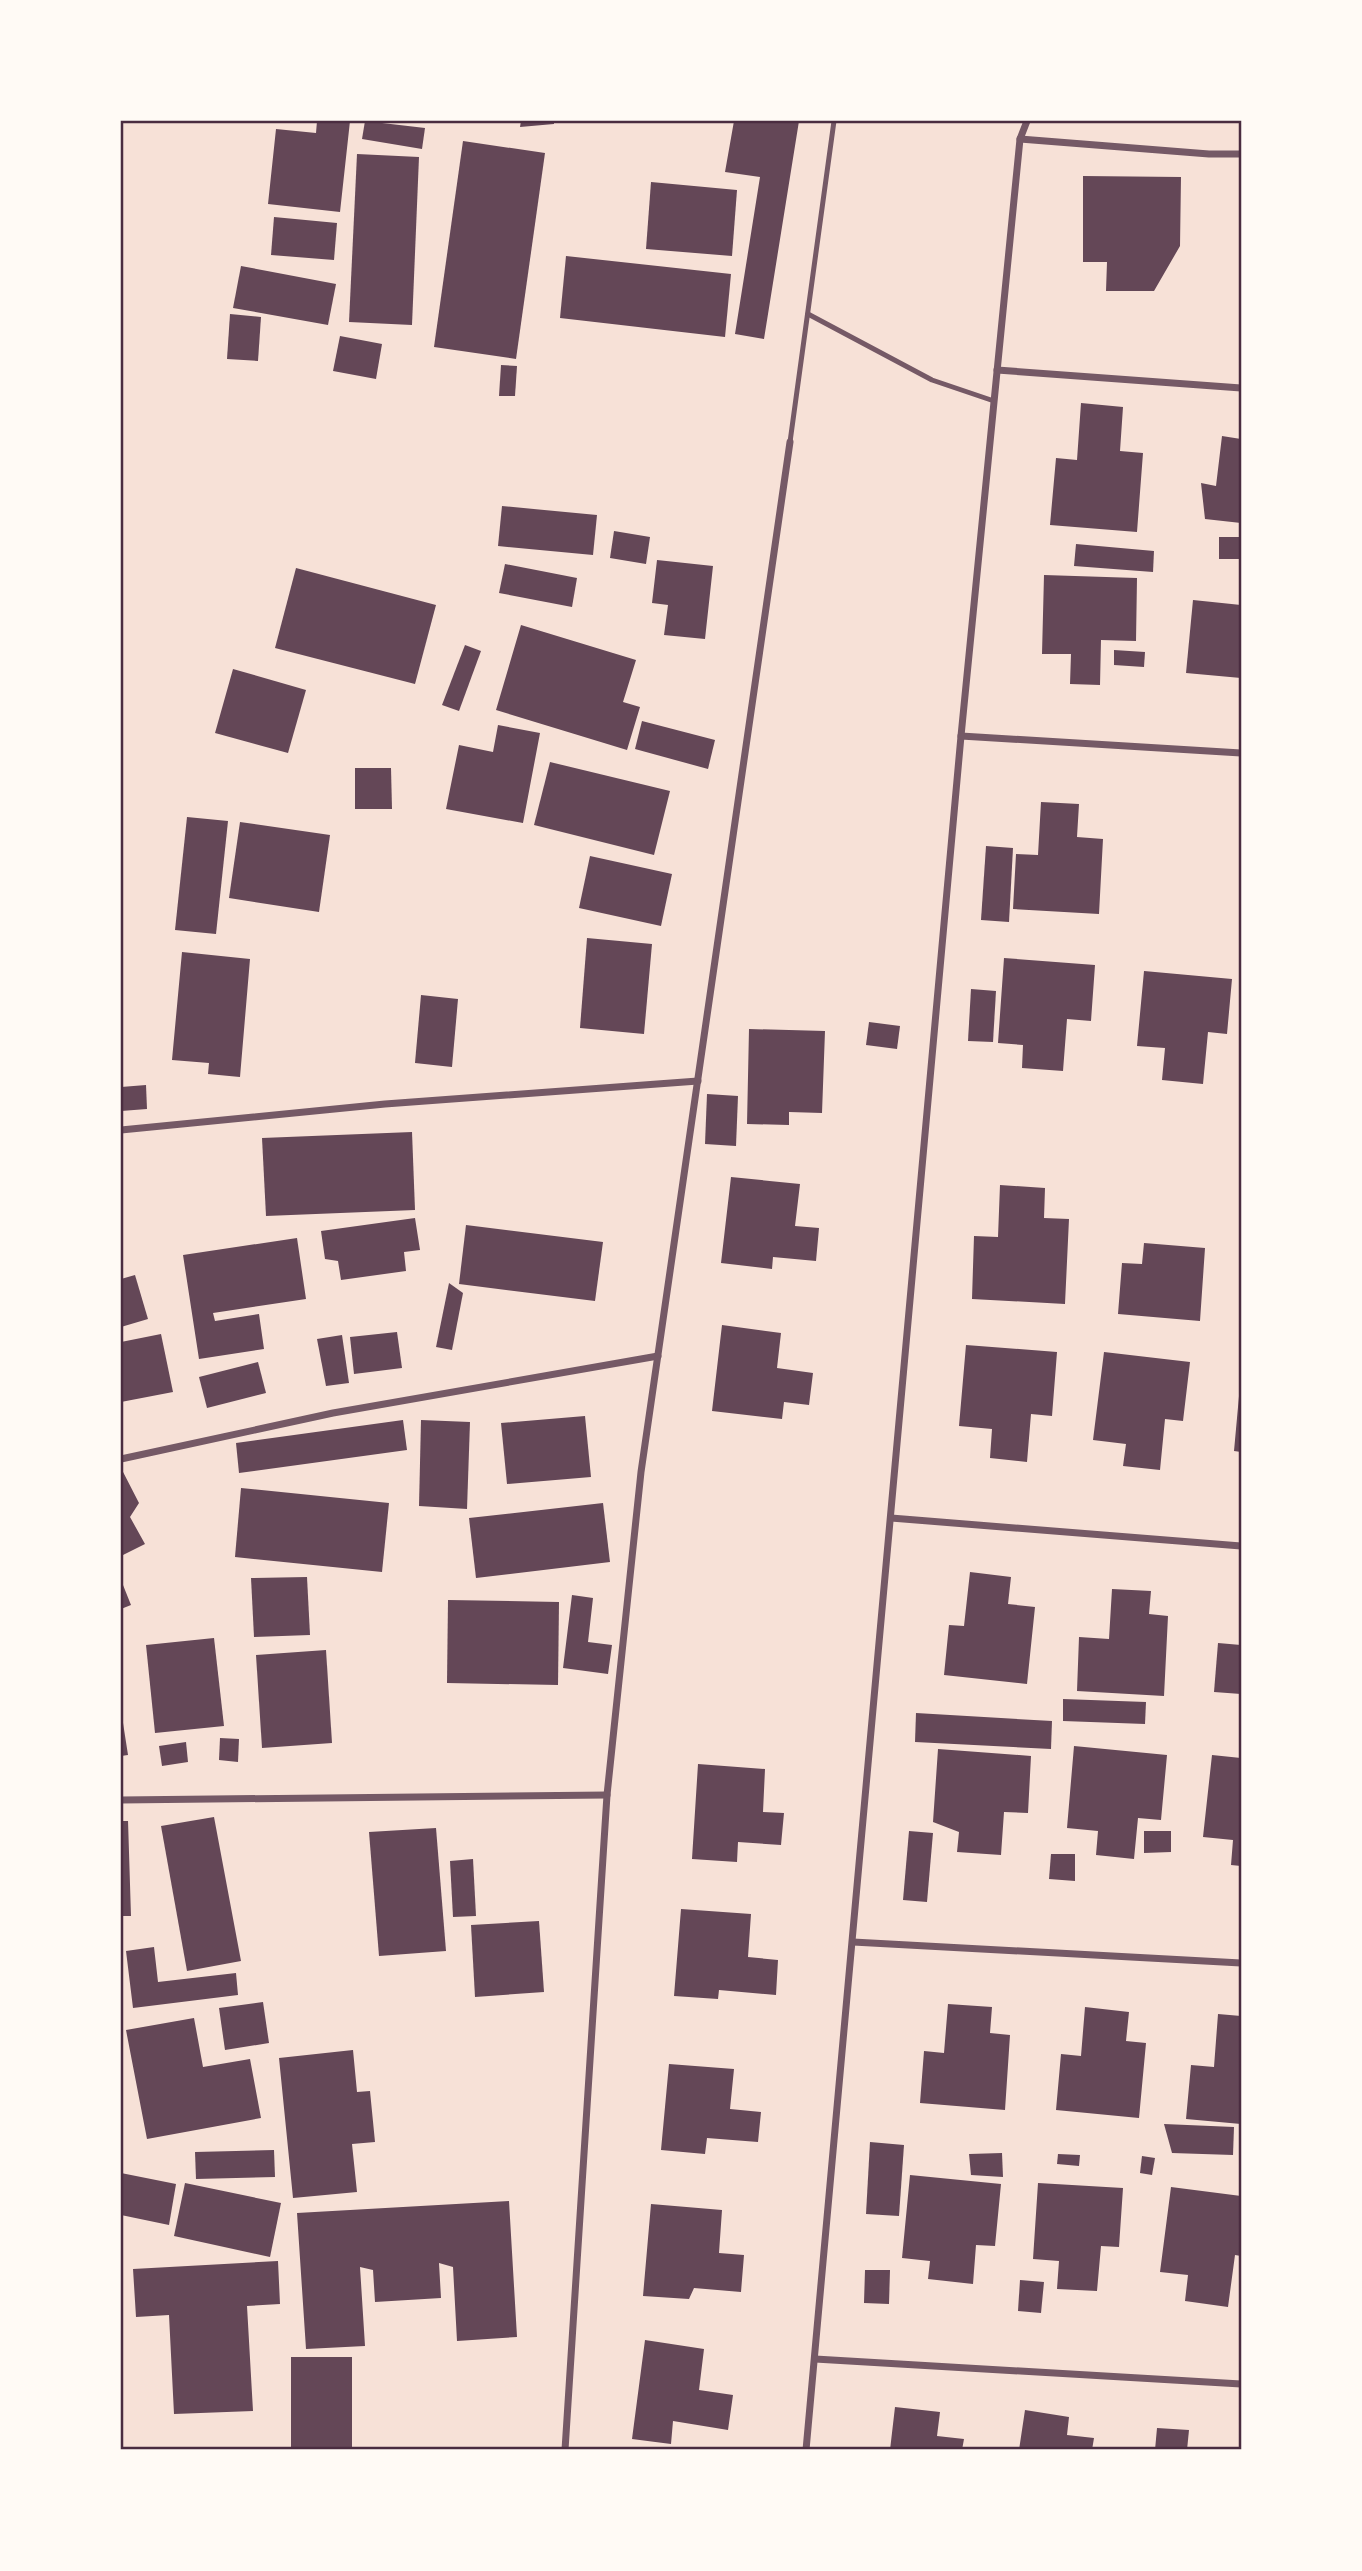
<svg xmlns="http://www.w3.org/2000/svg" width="1362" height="2571" viewBox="0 0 1362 2571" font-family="'Varela Round',sans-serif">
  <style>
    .building { fill: #644757 }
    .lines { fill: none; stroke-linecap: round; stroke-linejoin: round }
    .service { stroke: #755966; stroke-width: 5 }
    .minor { stroke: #755966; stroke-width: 7 }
    .neatline { fill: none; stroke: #4a2c40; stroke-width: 2.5 }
  </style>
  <rect width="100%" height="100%" fill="#f7e1d7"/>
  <g class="building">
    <polygon points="317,121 350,121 340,212 268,204 276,129 316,133"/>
    <polygon points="365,121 425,128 422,149 362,139"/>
    <polygon points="521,121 554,121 554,124 520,127"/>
    <polygon points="734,121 799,121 764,339 735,334 760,177 725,172"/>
    <polygon points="463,141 545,153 516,359 434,347"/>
    <polygon points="357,154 419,157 412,325 349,322"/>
    <polygon points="1083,176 1181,177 1180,246 1154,291 1106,291 1107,262 1083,262"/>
    <polygon points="651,182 737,190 732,256 646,249"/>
    <polygon points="274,217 337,223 334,260 271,255"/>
    <polygon points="566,256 731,274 725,337 560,318"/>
    <polygon points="241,266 336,284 328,325 233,308"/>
    <polygon points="230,314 261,317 258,361 227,359"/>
    <polygon points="340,336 382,344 376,379 333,371"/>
    <polygon points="501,365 517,366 515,396 499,396"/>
    <polygon points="1081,403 1123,407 1120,451 1143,453 1137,532 1050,525 1056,458 1077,460"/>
    <polygon points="1222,436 1241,439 1241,523 1205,519 1201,483 1216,486"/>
    <polygon points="502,506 597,515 593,555 498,546"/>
    <polygon points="614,531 650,537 646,564 610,558"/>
    <rect x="1219" y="537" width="22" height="22"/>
    <polygon points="1076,544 1154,551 1153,572 1074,566"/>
    <polygon points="657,560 713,566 705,639 664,635 668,605 652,603"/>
    <polygon points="505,564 577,578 572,607 499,593"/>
    <polygon points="296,568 436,605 415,684 275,648"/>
    <polygon points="1044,575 1137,578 1136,641 1101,640 1100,685 1070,684 1071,654 1042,654"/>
    <polygon points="1193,600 1241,605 1241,678 1186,673"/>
    <polygon points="521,625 636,660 623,702 640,707 627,750 496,710"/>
    <polygon points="465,645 481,651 459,711 442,705"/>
    <polygon points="1114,650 1145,652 1144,667 1114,665"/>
    <polygon points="233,669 306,690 288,753 215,733"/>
    <polygon points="642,721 715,740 708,769 635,749"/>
    <polygon points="498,725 540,733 523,823 446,809 459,745 493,752"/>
    <polygon points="550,762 670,791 654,855 534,825"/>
    <polygon points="355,768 391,768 392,809 355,809"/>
    <polygon points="1041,802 1079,804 1077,837 1103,839 1099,914 1013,909 1016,854 1038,855"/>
    <polygon points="187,817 228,821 216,934 175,930"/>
    <polygon points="240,822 330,835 319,912 229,898"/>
    <polygon points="986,846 1013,848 1009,922 981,920"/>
    <polygon points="590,856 672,874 661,926 579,908"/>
    <polygon points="587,938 652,944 644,1034 580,1028"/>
    <polygon points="182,952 250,959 240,1077 208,1074 209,1063 172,1060"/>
    <polygon points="1004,958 1095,965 1091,1021 1067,1019 1063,1071 1022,1068 1023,1045 998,1043"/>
    <polygon points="1144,971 1232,979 1227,1034 1208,1032 1203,1084 1162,1080 1165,1048 1137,1046"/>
    <polygon points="971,989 996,991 993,1042 968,1041"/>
    <polygon points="421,995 458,999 452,1067 415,1063"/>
    <polygon points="869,1022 900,1026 897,1049 866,1045"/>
    <polygon points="749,1029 825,1031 822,1113 789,1112 789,1125 747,1124"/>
    <polygon points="146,1085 147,1109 121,1111 121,1087"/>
    <polygon points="707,1094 738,1096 736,1146 705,1144"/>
    <polygon points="412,1132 415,1210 266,1216 262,1138"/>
    <polygon points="731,1177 800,1184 795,1226 819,1228 816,1261 773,1257 772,1269 721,1263"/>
    <polygon points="1000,1185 1045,1188 1044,1218 1069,1219 1065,1304 972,1299 974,1236 998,1237"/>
    <polygon points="415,1218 420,1250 404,1252 406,1271 341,1280 338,1261 325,1259 321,1231"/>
    <polygon points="466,1225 603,1242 595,1301 459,1284"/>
    <polygon points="297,1238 306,1299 213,1313 215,1321 259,1314 264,1349 199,1359 183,1255"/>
    <polygon points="1144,1243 1205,1248 1200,1321 1118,1314 1122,1263 1142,1264"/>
    <polygon points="135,1275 148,1319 121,1327 121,1279"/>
    <polygon points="449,1283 463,1293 452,1350 436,1347"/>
    <polygon points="722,1325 781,1333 777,1368 813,1373 809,1405 784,1402 782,1419 712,1411"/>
    <polygon points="397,1332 402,1368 354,1374 350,1337"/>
    <polygon points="161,1334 173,1392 121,1402 121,1342"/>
    <polygon points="342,1335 349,1383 326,1386 317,1339"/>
    <polygon points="966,1345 1057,1352 1052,1416 1031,1414 1027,1462 990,1458 992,1429 959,1426"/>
    <polygon points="1104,1352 1190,1362 1183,1421 1165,1419 1160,1470 1123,1466 1126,1444 1093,1440"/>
    <polygon points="258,1362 266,1393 207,1408 199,1377"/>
    <polygon points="1239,1396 1241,1396 1241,1452 1234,1451"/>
    <polygon points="585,1416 591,1477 507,1484 501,1423"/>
    <polygon points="403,1420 407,1450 239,1473 236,1443"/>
    <polygon points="421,1420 470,1422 467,1509 419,1506"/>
    <polygon points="121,1468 139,1503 130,1517 145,1544 121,1556"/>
    <polygon points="241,1488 389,1503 382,1572 235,1557"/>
    <polygon points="603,1503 610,1562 476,1578 469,1518"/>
    <polygon points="970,1572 1011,1577 1008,1604 1035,1607 1027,1684 944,1675 949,1625 964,1626"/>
    <polygon points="307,1577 310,1635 254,1637 251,1578"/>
    <polygon points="121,1580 131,1605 121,1609"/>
    <polygon points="1112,1589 1151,1591 1149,1614 1168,1616 1164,1696 1077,1691 1079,1637 1109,1639"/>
    <polygon points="572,1595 593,1598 588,1642 612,1645 608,1674 563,1668"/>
    <polygon points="448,1600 559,1602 558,1685 447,1683"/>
    <polygon points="214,1638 224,1726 155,1733 146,1645"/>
    <polygon points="1218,1643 1241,1645 1241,1694 1214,1692"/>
    <polygon points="326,1650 332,1743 262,1748 256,1655"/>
    <polygon points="1063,1699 1146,1702 1145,1724 1063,1721"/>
    <polygon points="121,1710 128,1755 121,1756"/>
    <polygon points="916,1713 1052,1721 1051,1749 915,1742"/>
    <polygon points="220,1738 239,1739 238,1762 219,1760"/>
    <polygon points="186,1742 188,1762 162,1766 159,1746"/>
    <polygon points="1074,1746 1167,1755 1161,1820 1138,1818 1134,1859 1096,1855 1098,1831 1067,1828"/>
    <polygon points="938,1749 1031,1756 1028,1813 1004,1812 1001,1855 957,1852 959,1832 933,1822"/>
    <polygon points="1212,1755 1241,1758 1241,1866 1231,1865 1233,1840 1203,1837"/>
    <polygon points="698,1764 765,1769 763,1812 784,1813 781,1845 738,1842 737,1862 692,1859"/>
    <polygon points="214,1817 241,1961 187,1971 161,1826"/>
    <polygon points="121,1821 128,1821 131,1916 121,1916"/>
    <polygon points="436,1828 446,1951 379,1956 369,1832"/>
    <polygon points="909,1831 933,1833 927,1902 903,1900"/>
    <polygon points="1144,1831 1171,1831 1171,1852 1144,1853"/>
    <polygon points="1051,1854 1075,1854 1075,1881 1049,1879"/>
    <polygon points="473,1859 476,1916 453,1917 450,1861"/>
    <polygon points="681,1909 751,1914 748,1957 778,1960 776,1995 719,1990 718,1999 674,1996"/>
    <polygon points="539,1921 544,1992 475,1997 471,1925"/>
    <polygon points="154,1947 158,1982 236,1973 238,1995 133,2008 126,1951"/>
    <polygon points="263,2002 269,2043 225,2050 219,2008"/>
    <polygon points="948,2004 992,2007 990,2033 1010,2035 1005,2110 920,2103 924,2051 944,2053"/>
    <polygon points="1085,2007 1129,2012 1126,2041 1146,2043 1139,2118 1056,2110 1061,2054 1081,2056"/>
    <polygon points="1218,2014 1241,2016 1241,2124 1186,2119 1191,2065 1214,2067"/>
    <polygon points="194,2018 203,2067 250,2059 261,2118 147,2139 126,2030"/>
    <polygon points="353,2050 357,2092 370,2091 375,2142 352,2144 357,2192 293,2198 279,2058"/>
    <polygon points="669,2064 734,2069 730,2109 761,2112 758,2142 707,2138 705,2154 661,2150"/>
    <polygon points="1164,2124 1234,2127 1233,2155 1172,2153"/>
    <polygon points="870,2142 904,2145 899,2216 866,2214"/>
    <polygon points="274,2150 275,2177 196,2179 195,2152"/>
    <polygon points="1002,2153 1003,2177 971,2175 969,2154"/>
    <polygon points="1058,2154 1080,2155 1079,2166 1057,2164"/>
    <polygon points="1142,2156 1155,2158 1152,2175 1140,2173"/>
    <polygon points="121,2173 176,2184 169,2225 121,2215"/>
    <polygon points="910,2175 1001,2184 995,2246 976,2245 973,2284 928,2279 930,2261 902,2258"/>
    <polygon points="185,2183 281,2203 270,2257 174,2236"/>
    <polygon points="1038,2183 1123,2188 1119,2247 1101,2246 1097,2291 1057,2289 1059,2261 1033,2259"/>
    <polygon points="1171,2187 1241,2196 1241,2256 1235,2255 1228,2307 1185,2301 1188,2275 1160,2272"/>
    <polygon points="509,2201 517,2337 457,2341 453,2267 439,2263 441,2298 375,2302 373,2270 360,2267 365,2346 306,2349 297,2213"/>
    <polygon points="651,2204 722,2210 719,2253 744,2255 741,2292 694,2288 689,2299 643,2296"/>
    <polygon points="278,2261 280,2304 247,2306 253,2411 174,2414 169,2315 136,2317 133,2269"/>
    <polygon points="865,2270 890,2270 889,2304 864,2303"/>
    <polygon points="1020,2280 1044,2282 1041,2313 1018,2311"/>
    <polygon points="645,2340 704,2349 699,2390 733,2395 728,2430 673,2421 671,2444 632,2439"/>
    <rect x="291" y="2357" width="61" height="93"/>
    <polygon points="895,2407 940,2412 937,2436 964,2439 962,2450 890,2450"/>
    <polygon points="1025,2410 1069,2417 1067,2435 1094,2438 1092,2450 1019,2450"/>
    <polygon points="1157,2428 1189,2430 1187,2450 1155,2450"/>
  </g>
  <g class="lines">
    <g class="service">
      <polyline points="808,314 932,380 994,401"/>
      <polyline points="790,442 834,121"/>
    </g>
    <g class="minor">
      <polyline points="1020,139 1209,154 1241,154"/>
      <polyline points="997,370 1241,388"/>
      <polyline points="961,736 1241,753"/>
      <polyline points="121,1130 385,1104 698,1081"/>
      <polyline points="121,1459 333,1413 658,1356"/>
      <polyline points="891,1518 1241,1546"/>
      <polyline points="121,1800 607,1795"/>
      <polyline points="853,1942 1241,1963"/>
      <polyline points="815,2359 1241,2384"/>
      <polyline points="565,2450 607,1795 641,1472 790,442"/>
      <polyline points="806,2450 961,736 1020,139 1027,121"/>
    </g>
  </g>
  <rect width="1362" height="2571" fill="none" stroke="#fffaf5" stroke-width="245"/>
  <rect x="122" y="122" width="1118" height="2326" class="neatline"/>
</svg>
